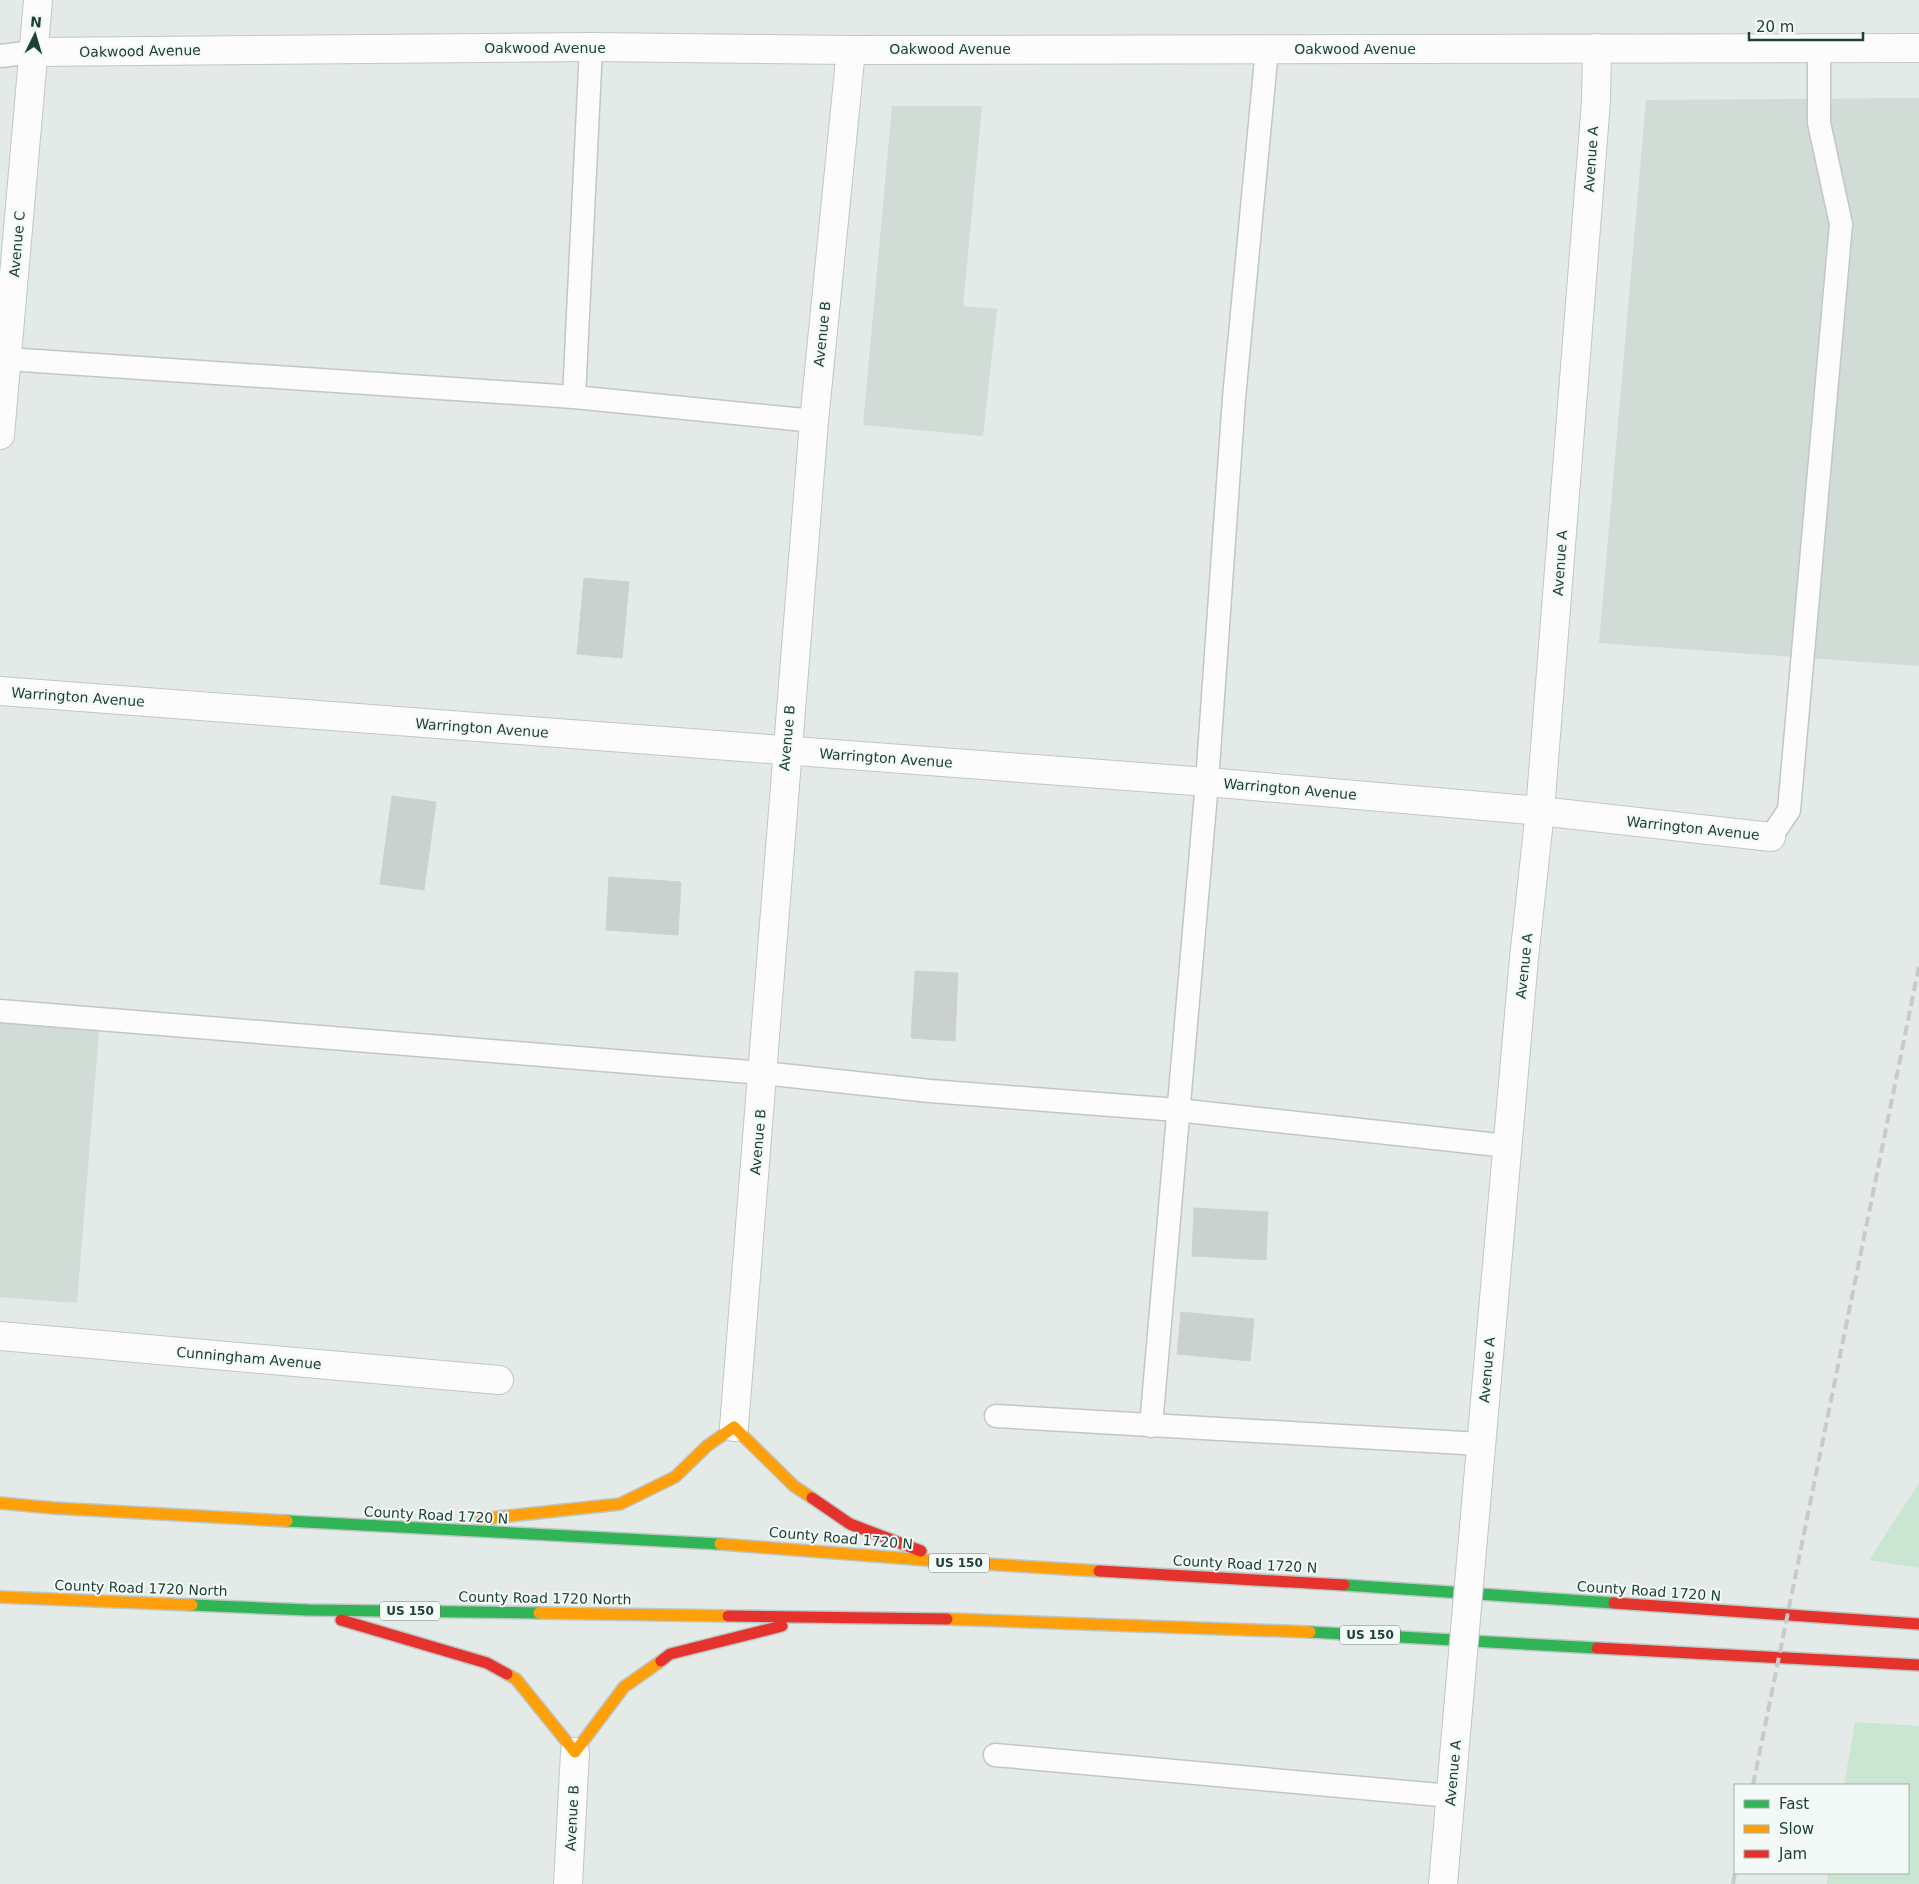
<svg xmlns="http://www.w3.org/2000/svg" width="1919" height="1884" viewBox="0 0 1919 1884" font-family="'DejaVu Sans',sans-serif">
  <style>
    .built { fill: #d1dcd7 }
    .green { fill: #cbe5d3 }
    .building { fill: #cad1cf; stroke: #ccd3d0 }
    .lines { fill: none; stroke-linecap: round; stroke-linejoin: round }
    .lane-casing { stroke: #c1c7c5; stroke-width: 25 }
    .street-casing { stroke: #c1c7c5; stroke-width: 30 }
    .fast-casing { stroke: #bcc7c3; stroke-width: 14 }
    .slow-casing { stroke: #bcc7c3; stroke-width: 14 }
    .jam-casing { stroke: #bcc7c3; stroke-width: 14 }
    .lane { stroke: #fbfcfb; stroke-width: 22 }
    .street { stroke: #fbfcfb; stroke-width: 28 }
    .fast { stroke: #30b455; stroke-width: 11 }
    .slow { stroke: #ff9f0a; stroke-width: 11 }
    .jam { stroke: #e5322d; stroke-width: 11 }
    .rail { stroke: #c7cbca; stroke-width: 4; stroke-dasharray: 10 5; stroke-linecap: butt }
    .street-bridge-casing { stroke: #c1c7c5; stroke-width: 30; stroke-linecap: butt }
    .street-bridge { stroke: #fbfcfb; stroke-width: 28 }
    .labels { text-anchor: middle; stroke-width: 4; stroke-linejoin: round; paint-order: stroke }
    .shield { fill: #f2f9f6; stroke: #5e7871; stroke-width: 1 }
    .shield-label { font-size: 12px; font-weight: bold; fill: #1f4038 }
    .street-label { font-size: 14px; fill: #1f4038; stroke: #f2f9f6 }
  </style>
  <rect width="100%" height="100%" fill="#e4eae7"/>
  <g class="built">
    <polygon points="1919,98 1919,666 1599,643 1646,100"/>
    <polygon points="892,106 982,106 963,306 997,309 983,436 863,425"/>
    <polygon points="0,1015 100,1019 77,1303 0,1297"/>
  </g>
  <g class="green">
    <polygon points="1919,1483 1919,1568 1869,1560"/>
    <polygon points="1855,1722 1919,1726 1919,1884 1827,1884 1828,1873 1908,1873 1908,1785 1844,1785"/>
  </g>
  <g class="building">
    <polygon points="584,578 629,582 622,658 577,654"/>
    <polygon points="392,796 436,802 424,890 380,884"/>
    <polygon points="609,877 681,882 678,935 606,930"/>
    <polygon points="915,971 958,973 955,1041 911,1038"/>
    <polygon points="1194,1208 1268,1212 1266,1260 1192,1256"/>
    <polygon points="1181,1312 1254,1319 1250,1361 1177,1354"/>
  </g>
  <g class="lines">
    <g class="lane-casing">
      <g id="lane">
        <polyline points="0,56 33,52"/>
        <polyline points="7,359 574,397 814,421"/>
        <polyline points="574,397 591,47"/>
        <polyline points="1771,837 1789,810 1841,224 1819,123 1819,47"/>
        <polyline points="0,1011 763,1073 930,1091 1177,1110 1507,1146"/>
        <polyline points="996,1416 1480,1444"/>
        <polyline points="1151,1426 1207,782 1234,398 1267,49"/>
        <polyline points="995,1755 1451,1796"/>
      </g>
    </g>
    <g class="street-casing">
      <g id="street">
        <polyline points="33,52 591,47 851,50 1919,48"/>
        <polyline points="0,435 38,0"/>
        <polyline points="0,691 1207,782 1540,811 1771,837"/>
        <polyline points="0,1336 499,1380"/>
        <polyline points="734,1427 814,421 851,50"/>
        <polyline points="1478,1481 1524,958 1540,811 1596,101 1597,48"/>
        <polyline points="568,1884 575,1752"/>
        <polyline points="1443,1884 1454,1756"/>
      </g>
    </g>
    <g class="fast-casing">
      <g id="fast">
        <polyline points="287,1521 720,1544"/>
        <polyline points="1344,1585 1614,1603"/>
        <polyline points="192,1605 308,1610 539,1613"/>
        <polyline points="1310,1632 1597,1648"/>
      </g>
    </g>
    <g class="slow-casing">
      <g id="slow">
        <polyline points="0,1503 53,1508 287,1521"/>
        <polyline points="481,1519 620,1504 675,1477 707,1446 734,1427 794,1486 812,1498"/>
        <polyline points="720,1544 951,1562 1099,1571"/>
        <polyline points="0,1597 192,1605"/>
        <polyline points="539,1613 728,1616"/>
        <polyline points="947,1619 1310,1632"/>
        <polyline points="507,1674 516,1679 575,1752 624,1687 661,1661"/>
      </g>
    </g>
    <g class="jam-casing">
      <g id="jam">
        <polyline points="812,1498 850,1524 921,1551"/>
        <polyline points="1099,1571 1344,1585"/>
        <polyline points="1614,1603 1919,1624"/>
        <polyline points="728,1616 947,1619"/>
        <polyline points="341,1620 487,1663 507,1674"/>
        <polyline points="1597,1648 1919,1665"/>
        <polyline points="661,1661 670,1654 782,1626"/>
      </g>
    </g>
    <use href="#lane" class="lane"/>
    <use href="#street" class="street"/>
    <use href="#fast" class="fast"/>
    <use href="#slow" class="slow"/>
    <use href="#jam" class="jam"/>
    <g class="rail">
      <polyline points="1753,1785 1919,966"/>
      <polyline points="1733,1884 1735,1872"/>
    </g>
    <g class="street-bridge-casing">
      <polyline id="street-bridge" points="1454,1756 1478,1481"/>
    </g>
    <use href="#street-bridge" class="street-bridge"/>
  </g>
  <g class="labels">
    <g class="shield">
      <rect x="929" y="1553.5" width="60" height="19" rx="4"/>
      <rect x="380" y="1601.5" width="60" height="19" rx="4"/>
      <rect x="1340" y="1625.5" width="60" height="19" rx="4"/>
    </g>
    <g class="shield-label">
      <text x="959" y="1567">US 150</text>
      <text x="410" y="1615">US 150</text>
      <text x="1370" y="1639">US 150</text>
    </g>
    <g class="street-label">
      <text x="545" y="53">Oakwood Avenue</text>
      <text x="950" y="54">Oakwood Avenue</text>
      <text x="1355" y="54">Oakwood Avenue</text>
      <text transform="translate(140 51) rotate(-1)" y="5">Oakwood Avenue</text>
      <text transform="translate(1591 159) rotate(-86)" y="5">Avenue A</text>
      <text transform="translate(17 244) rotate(-85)" y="5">Avenue C</text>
      <text transform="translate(822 334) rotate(-84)" y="5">Avenue B</text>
      <text transform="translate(1560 563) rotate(-86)" y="5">Avenue A</text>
      <text transform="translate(78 697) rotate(4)" y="5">Warrington Avenue</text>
      <text transform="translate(482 728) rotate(4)" y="5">Warrington Avenue</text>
      <text transform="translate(787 738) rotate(-85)" y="5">Avenue B</text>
      <text transform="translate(886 758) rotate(4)" y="5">Warrington Avenue</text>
      <text transform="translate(1290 789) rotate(5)" y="5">Warrington Avenue</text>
      <text transform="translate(1693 828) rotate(6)" y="5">Warrington Avenue</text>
      <text transform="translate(1524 966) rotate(-84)" y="5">Avenue A</text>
      <text transform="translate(758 1142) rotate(-85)" y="5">Avenue B</text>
      <text transform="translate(249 1358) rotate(5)" y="5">Cunningham Avenue</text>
      <text transform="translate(1487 1370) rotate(-85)" y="5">Avenue A</text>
      <text transform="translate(436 1515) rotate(3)" y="5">County Road 1720 N</text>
      <text transform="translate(841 1538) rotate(5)" y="5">County Road 1720 N</text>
      <text transform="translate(1245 1564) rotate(3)" y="5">County Road 1720 N</text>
      <text transform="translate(141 1588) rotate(2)" y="5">County Road 1720 North</text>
      <text transform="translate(1649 1591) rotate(4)" y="5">County Road 1720 N</text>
      <text transform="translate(545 1598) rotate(1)" y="5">County Road 1720 North</text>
      <text transform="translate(1453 1773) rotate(-85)" y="5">Avenue A</text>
      <text transform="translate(572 1818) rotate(-87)" y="5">Avenue B</text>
    </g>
  </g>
  <rect x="1734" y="1784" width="175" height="90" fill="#f2f9f6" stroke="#9eafaa"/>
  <rect x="1744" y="1800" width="25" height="8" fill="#30b455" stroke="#9eafaa"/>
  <text x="1779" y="1809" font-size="15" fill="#1f4038">Fast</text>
  <rect x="1744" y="1825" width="25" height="8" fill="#ff9f0a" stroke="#9eafaa"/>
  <text x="1779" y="1834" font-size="15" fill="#1f4038">Slow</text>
  <rect x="1744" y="1850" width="25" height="8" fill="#e5322d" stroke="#9eafaa"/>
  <text x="1779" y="1859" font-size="15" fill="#1f4038">Jam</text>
  <g transform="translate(35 35) rotate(5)" stroke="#f2f9f6" stroke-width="4" paint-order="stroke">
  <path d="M0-4L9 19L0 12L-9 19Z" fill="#1f4038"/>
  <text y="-8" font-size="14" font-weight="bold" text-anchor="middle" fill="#1f4038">N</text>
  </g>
  <path d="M1749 32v8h114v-8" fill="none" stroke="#1f4038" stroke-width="2.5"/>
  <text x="1756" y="32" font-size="15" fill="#1f4038" stroke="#f2f9f6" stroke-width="4" paint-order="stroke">20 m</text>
</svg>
